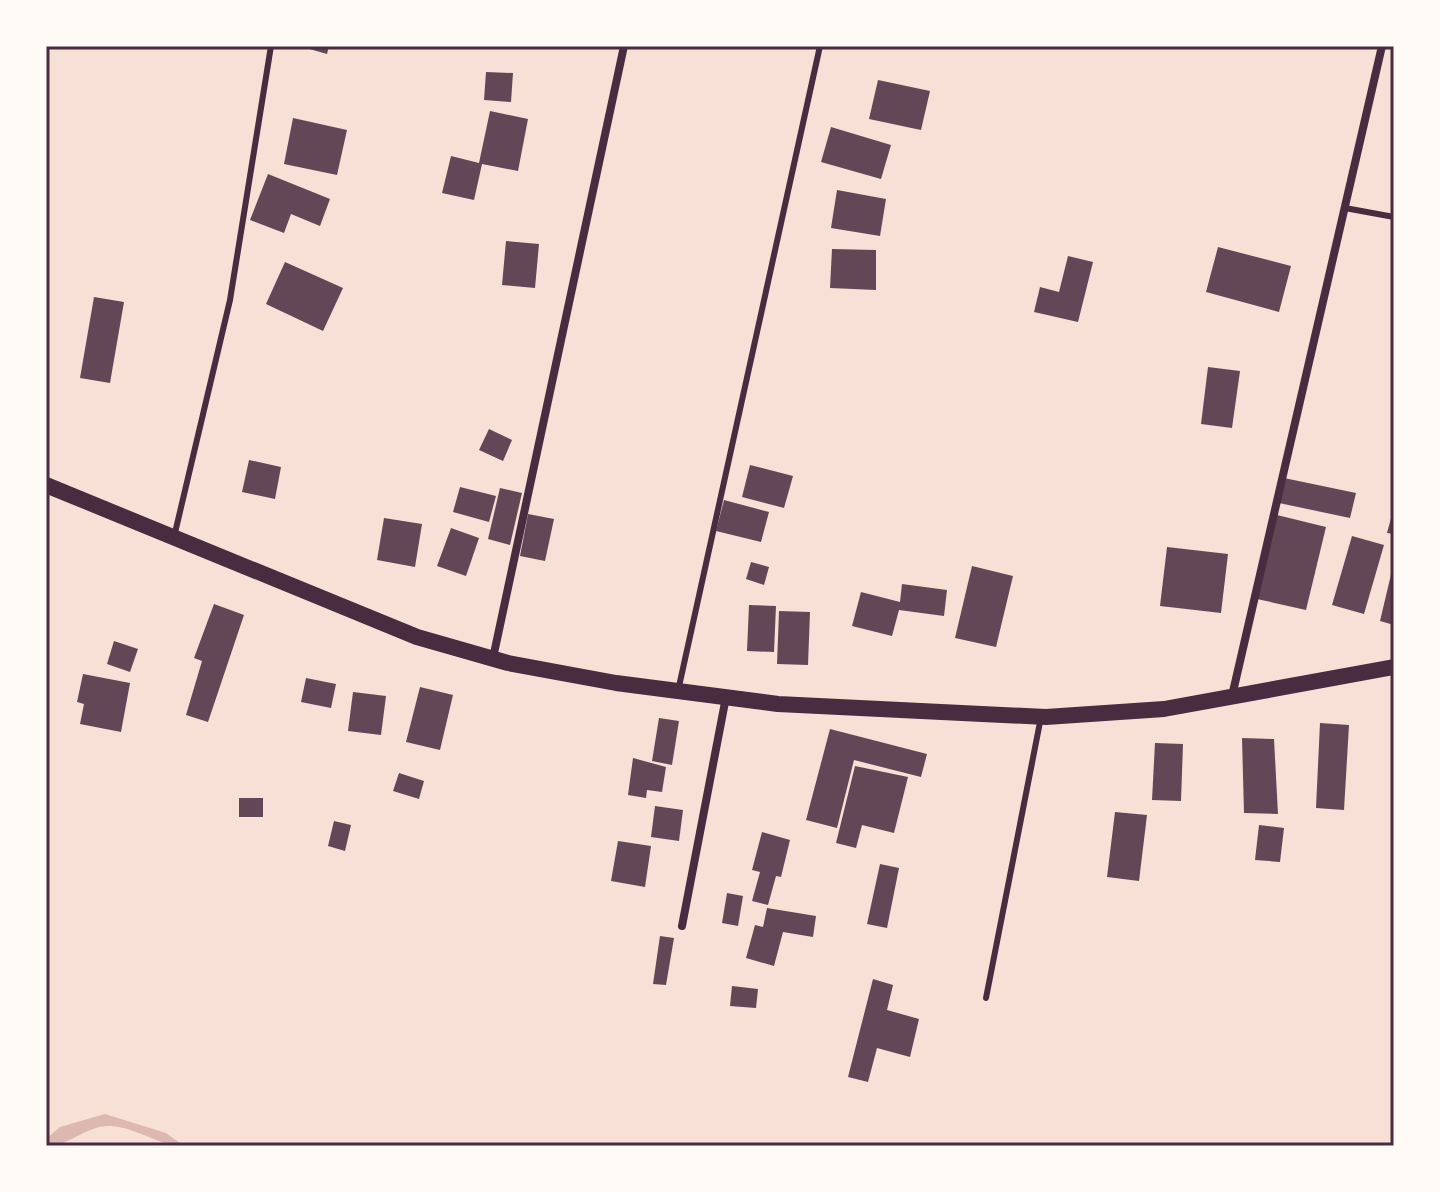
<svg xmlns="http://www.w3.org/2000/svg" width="1440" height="1192" viewBox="0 0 1440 1192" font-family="Barlow,sans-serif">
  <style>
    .water { fill: #dcb8b0 }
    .building { fill: #644757 }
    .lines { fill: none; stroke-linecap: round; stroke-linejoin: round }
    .service { stroke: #4a2c40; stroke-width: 6 }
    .minor { stroke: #4a2c40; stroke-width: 8 }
    .secondary { stroke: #4a2c40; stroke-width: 16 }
    .neatline { fill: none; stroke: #4a2c40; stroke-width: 3 }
  </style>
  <rect width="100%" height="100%" fill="#f7e1d7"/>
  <path class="water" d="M 105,1114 L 166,1133 L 184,1146 C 159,1146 138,1128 111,1126 C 86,1125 70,1146 46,1146 L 46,1139 L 60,1127 Z"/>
  <g class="building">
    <polygon points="299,46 329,46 327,54"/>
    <polygon points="486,72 513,73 511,102 484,100"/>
    <polygon points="878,80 930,91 921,130 869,119"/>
    <polygon points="490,111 528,119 518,171 482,164 474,200 442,193 451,156 479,163"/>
    <polygon points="293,118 347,130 337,175 284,164"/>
    <polygon points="831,127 891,145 881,179 821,162"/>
    <polygon points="268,174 330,199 320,226 291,214 284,233 250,220"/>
    <polygon points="837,190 886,199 880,236 831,228"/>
    <polygon points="506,241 539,244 535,288 502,285"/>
    <polygon points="1218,247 1291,266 1279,312 1206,292"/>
    <polygon points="832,249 876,250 876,290 830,288"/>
    <polygon points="1068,256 1093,262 1078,322 1034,312 1040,287 1059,292"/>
    <polygon points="285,262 343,288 323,331 266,304"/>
    <polygon points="94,297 124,302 110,383 80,378"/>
    <polygon points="1208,367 1240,371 1232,428 1201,424"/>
    <polygon points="489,429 512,440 503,461 479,450"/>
    <polygon points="249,460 281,467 275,499 242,492"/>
    <polygon points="750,465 793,476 784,508 742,497"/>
    <polygon points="1284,478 1356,493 1350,518 1279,503"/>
    <polygon points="460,487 496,496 489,522 453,512"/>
    <polygon points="500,488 522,493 510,545 488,539"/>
    <polygon points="724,500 769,512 761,542 716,531"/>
    <polygon points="1393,511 1394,511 1394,534 1387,533"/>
    <polygon points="528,514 554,519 545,561 520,556"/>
    <polygon points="1277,515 1326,527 1306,610 1257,599"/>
    <polygon points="384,518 422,524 415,567 377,560"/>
    <polygon points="451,528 479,538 466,576 437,566"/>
    <polygon points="1352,536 1384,545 1364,614 1332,605"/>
    <polygon points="1167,547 1228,554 1221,613 1160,606"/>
    <polygon points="751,562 769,567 764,585 746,579"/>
    <polygon points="972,566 1013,576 996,647 955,638"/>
    <polygon points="1393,566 1394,566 1394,625 1380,621"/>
    <polygon points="902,584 947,590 944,616 899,610 892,636 852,626 861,592 900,602"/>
    <polygon points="214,604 244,615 208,722 186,715 202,661 194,658"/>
    <polygon points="749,605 776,606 774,652 747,651"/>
    <polygon points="779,611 810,612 808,665 777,664"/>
    <polygon points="114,641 138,649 130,672 107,664"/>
    <polygon points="83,674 130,683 121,732 80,724 84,704 77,702"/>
    <polygon points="306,678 336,684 331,708 301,702"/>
    <polygon points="420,687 453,695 440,750 406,742"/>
    <polygon points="353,692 386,696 381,735 348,731"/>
    <polygon points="659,718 679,721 672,765 652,761"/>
    <polygon points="1320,723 1349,725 1344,810 1316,808"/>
    <polygon points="830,729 927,754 921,777 854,760 837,828 806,820"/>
    <polygon points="1242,738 1274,739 1278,814 1244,813"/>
    <polygon points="1155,743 1183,744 1181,801 1152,800"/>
    <polygon points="633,758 666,767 662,792 647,790 646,798 628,795"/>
    <polygon points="855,766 908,777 894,833 862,825 856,848 836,843"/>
    <polygon points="399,773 424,781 419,799 393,791"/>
    <rect x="239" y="798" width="24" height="19"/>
    <polygon points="655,806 683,810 679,841 651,837"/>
    <polygon points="1115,812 1147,815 1139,881 1107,877"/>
    <polygon points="334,821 351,825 345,851 328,846"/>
    <polygon points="1259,825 1284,828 1280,862 1255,860"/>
    <polygon points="762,832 790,840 781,877 776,876 768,905 752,901 760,872 752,870"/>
    <polygon points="618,841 651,846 645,887 611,881"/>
    <polygon points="880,864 899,868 887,928 867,924"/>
    <polygon points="727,893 743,896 738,926 722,923"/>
    <polygon points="767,908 816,916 813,937 783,932 774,966 746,958 755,925 763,927"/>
    <polygon points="660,936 674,938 666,985 653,984"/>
    <polygon points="873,979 893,985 887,1010 919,1019 910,1057 877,1048 868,1082 848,1077"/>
    <polygon points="732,986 758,989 756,1008 730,1006"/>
  </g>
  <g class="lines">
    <g class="service">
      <polyline points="1345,208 1394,217"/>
      <polyline points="174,537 230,300 271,46"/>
      <polyline points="678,691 820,46"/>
      <polyline points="986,998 1041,717"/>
    </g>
    <g class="minor">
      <polyline points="493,658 624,46"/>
      <polyline points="1232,696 1382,46"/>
      <polyline points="682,926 726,697"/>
    </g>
    <polyline class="secondary" points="46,485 417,637 508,663 616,683 778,704 1046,717 1164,709 1394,667"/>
  </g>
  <rect width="1440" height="1192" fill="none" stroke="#fffaf5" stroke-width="96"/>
  <rect x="48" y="48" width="1344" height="1096" class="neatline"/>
</svg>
